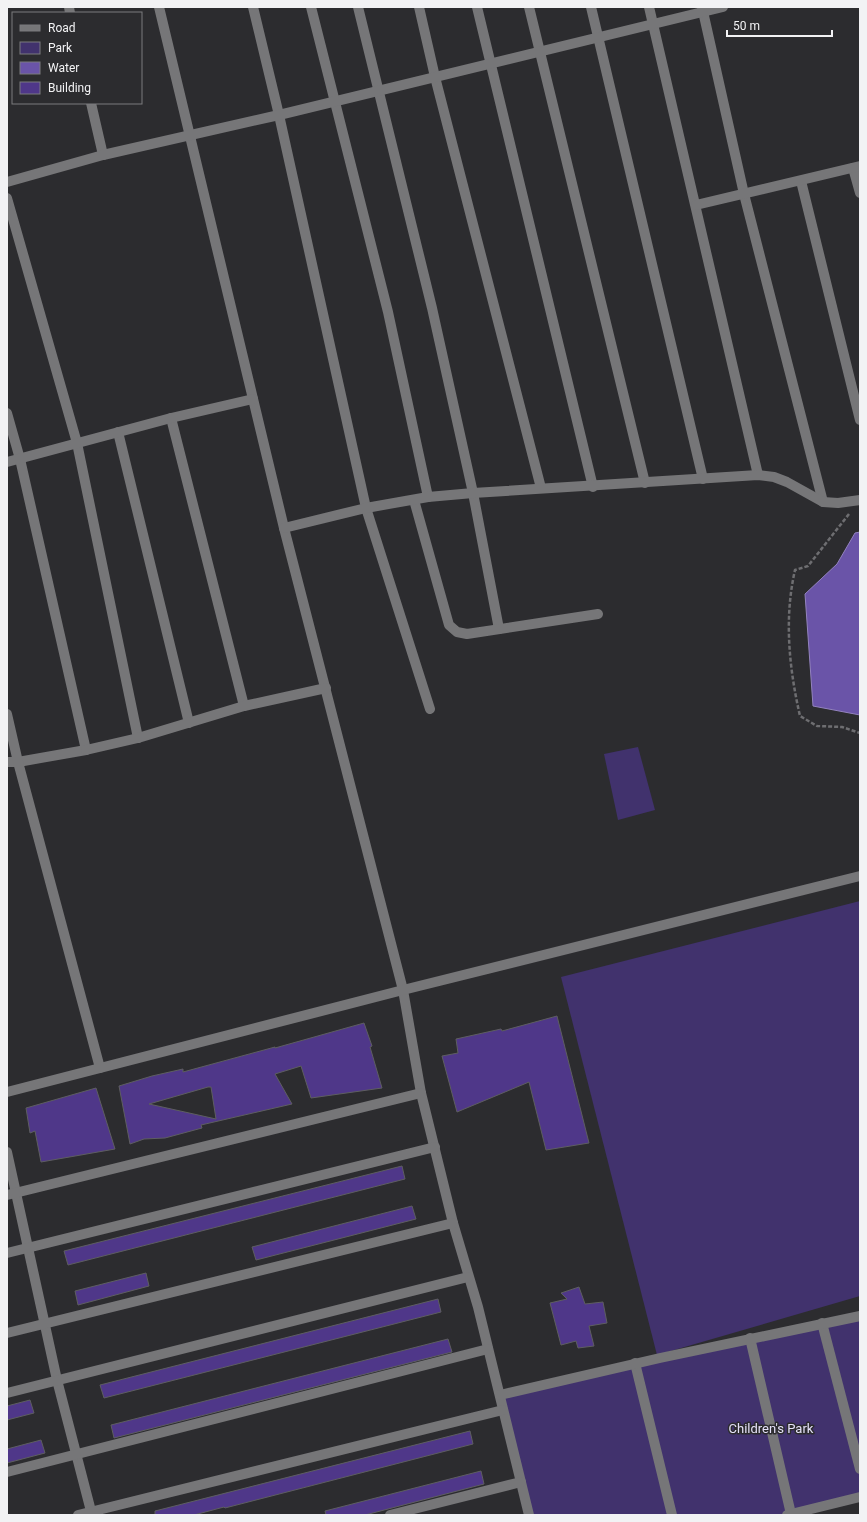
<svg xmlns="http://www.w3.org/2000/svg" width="867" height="1522" viewBox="0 0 867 1522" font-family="Roboto,sans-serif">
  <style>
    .green { fill: #41326d }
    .water { fill: #6a54a8; stroke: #9383bf }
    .building { fill: #4f3789; stroke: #5e5e61; fill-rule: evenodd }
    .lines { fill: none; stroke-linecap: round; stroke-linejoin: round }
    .path { stroke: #6e6e71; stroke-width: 2.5; stroke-dasharray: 4 2; stroke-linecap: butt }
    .minor { stroke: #767678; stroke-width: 10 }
    .labels { text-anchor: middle; stroke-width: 3; stroke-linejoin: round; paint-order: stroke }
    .park-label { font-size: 13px; fill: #e5e1f8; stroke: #2c2c2f }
  </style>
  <rect width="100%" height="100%" fill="#2c2c2f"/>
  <g class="green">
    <polygon points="638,747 655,810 618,820 604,754"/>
    <polygon points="860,901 860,1296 657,1355 561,977"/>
    <polygon points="860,1319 860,1497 786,1515 529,1515 500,1395"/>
  </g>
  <polygon class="water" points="860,532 860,715 813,706 805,594 837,564 855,533"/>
  <g class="building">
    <polygon points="557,1016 589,1143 546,1150 529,1082 457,1112 442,1056 458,1053 456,1039 501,1029 502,1031"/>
    <path d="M 364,1023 L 372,1046 L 370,1047 L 382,1088 L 311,1098 L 301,1066 L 275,1074 L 292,1104 L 201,1125 L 202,1128 L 165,1138 L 144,1139 L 130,1144 L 119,1086 L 152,1076 L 183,1069 L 183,1072 L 275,1047 L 275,1048 ZM 208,1087 L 211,1087 L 216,1119 L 149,1104 Z"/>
    <polygon points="96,1088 115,1149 41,1162 35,1131 30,1133 26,1108"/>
    <polygon points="402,1166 405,1179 68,1265 64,1251"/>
    <polygon points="412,1206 416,1219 256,1260 252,1247"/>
    <polygon points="146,1273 149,1286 78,1305 75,1291"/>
    <polygon points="579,1287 585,1304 603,1302 607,1323 589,1326 594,1346 578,1348 576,1341 561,1345 550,1303 567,1299 561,1293"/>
    <polygon points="438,1299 441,1312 104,1398 100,1385"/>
    <polygon points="448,1339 452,1352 114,1438 111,1425"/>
    <polygon points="30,1400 34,1413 7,1420 7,1406"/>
    <polygon points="470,1431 473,1444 225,1508 224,1507 194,1515 155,1515 155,1511"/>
    <polygon points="41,1440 45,1453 7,1463 7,1449"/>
    <polygon points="481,1471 484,1484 365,1515 326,1515 325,1511"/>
  </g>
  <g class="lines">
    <path class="path" d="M 849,514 L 808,566 L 795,570 C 784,618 789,668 800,716 L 817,726 L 842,727 L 860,733"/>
    <g class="minor">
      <polyline points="69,7 70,13"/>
      <polyline points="159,7 284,528 403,990 421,1093 453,1223 478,1307 529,1515"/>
      <polyline points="253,7 279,115 366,508 430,709"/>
      <polyline points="311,7 388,312 428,497"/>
      <polyline points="358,7 432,308 473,493 499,629"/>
      <polyline points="419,7 435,77 541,488"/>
      <polyline points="477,7 593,487"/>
      <polyline points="529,7 645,483"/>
      <polyline points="591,7 703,479"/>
      <polyline points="649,7 758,475"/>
      <polyline points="702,7 744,194 823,502"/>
      <polyline points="91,103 103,155"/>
      <polyline points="853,168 860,193"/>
      <polyline points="801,181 860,420"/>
      <polyline points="7,182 103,155 279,115 723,7"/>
      <polyline points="7,198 77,443 138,738"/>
      <polyline points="696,205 860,166"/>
      <polyline points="7,413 20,459 86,750 18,762 7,762"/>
      <polyline points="171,418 244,706"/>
      <polyline points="118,432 189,723"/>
      <polyline points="7,462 171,418 253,399"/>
      <polyline points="414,500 449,625 457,632 467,634 598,614"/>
      <polyline points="284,528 366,508 428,497 473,493 758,475 774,477 787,482 823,502 838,503 860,500"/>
      <polyline points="7,714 18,762 100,1068"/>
      <polyline points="86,750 138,738 244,706 326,688"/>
      <polyline points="7,1092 403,990 860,876"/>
      <polyline points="7,1152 57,1380 92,1515"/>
      <polyline points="7,1195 421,1093"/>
      <polyline points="7,1253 435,1147"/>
      <polyline points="822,1323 860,1469"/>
      <polyline points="7,1333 453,1223"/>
      <polyline points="750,1338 791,1514"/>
      <polyline points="635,1363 672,1515"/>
      <polyline points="7,1393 468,1277"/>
      <polyline points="500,1395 660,1358 860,1316"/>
      <polyline points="7,1472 488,1349"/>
      <polyline points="78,1515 503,1410"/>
      <polyline points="390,1515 521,1482"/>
      <polyline points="787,1515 860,1497"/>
    </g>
  </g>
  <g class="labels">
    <g class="park-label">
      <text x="771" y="1433">Children's Park</text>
    </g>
  </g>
  <rect width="867" height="1522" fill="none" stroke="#f2f2f4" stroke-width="16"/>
  <rect x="12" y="12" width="130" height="92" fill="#2c2c2f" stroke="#7b7b7e"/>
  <rect x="20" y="25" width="20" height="6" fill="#767678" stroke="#7b7b7e"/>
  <text x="48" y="32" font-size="12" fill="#f2f2f4">Road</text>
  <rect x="20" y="42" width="20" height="12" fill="#41326d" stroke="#7b7b7e"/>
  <text x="48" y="52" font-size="12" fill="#f2f2f4">Park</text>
  <rect x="20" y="62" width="20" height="12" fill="#6a54a8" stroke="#7b7b7e"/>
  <text x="48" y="72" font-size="12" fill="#f2f2f4">Water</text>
  <rect x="20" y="82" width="20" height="12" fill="#4f3789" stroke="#7b7b7e"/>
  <text x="48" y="92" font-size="12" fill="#f2f2f4">Building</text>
  <path d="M727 30v6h105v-6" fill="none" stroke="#f2f2f4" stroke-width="2"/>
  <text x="733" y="30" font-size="12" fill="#f2f2f4" stroke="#2c2c2f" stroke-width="3" paint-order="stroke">50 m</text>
</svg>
